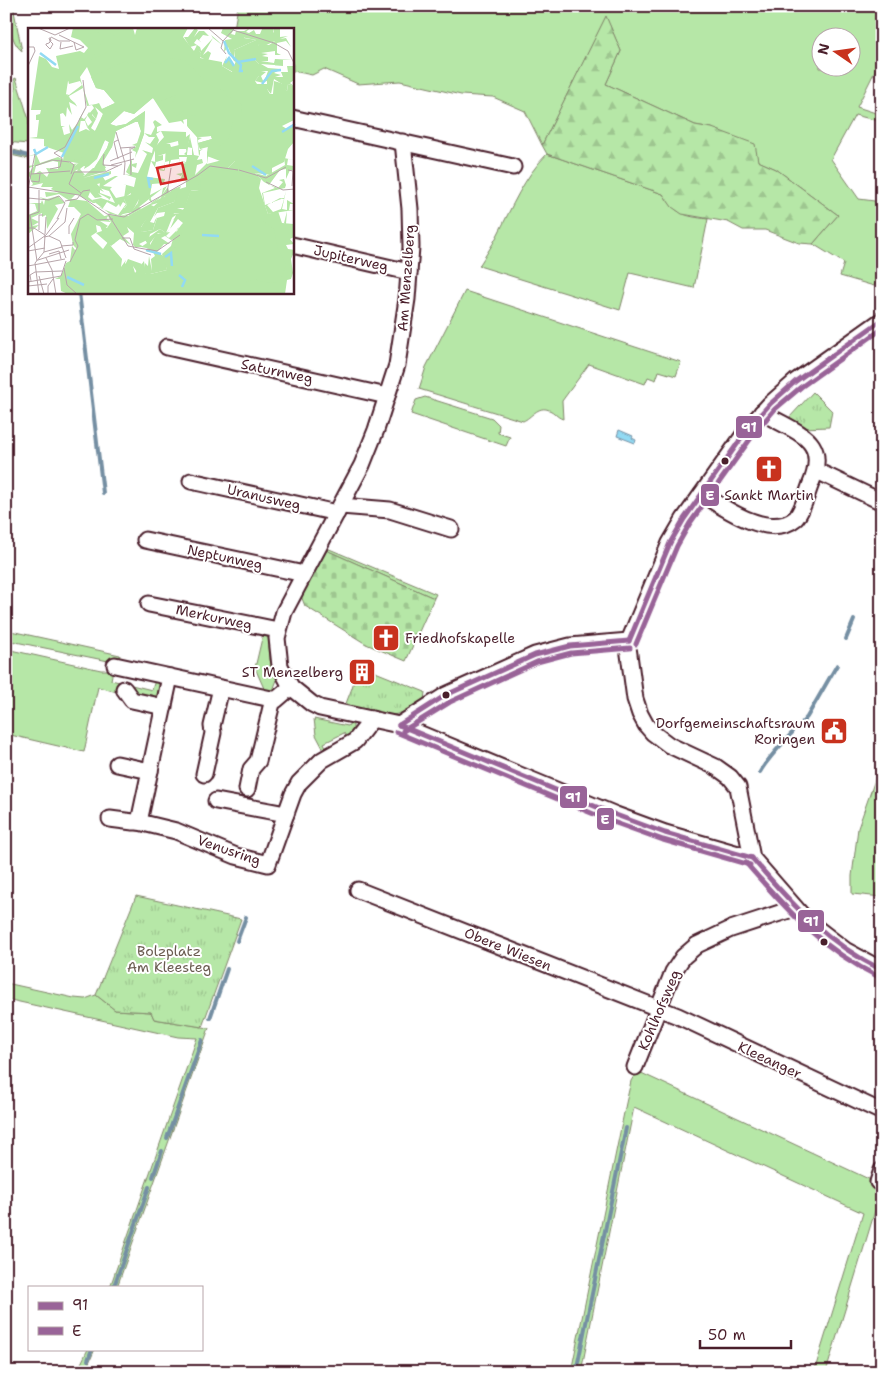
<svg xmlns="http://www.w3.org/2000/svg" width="888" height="1378" viewBox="0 0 888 1378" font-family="'Shantell Sans',sans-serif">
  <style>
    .green { fill: #b6e7a7; stroke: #808369; fill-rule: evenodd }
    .forest { fill: url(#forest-firs); stroke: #808369 }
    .cemetery { fill: url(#cemetery-stones); stroke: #808369 }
    .park { fill: url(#park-tufts); stroke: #808369 }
    .water { fill: #92daf3; stroke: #758fa3 }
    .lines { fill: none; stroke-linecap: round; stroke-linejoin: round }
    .stream { stroke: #758fa3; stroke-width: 4 }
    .minor-casing { stroke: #4a1f2b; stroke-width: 19 }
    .minor { stroke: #fff; stroke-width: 15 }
    .bus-1-casing { stroke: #fff; stroke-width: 9 }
    .bus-2-casing { stroke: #fff; stroke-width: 9 }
    .bus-1 { stroke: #996498; stroke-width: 5 }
    .bus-2 { stroke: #996498; stroke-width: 5 }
    .bus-dot { fill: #4a1f2b; stroke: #fff; stroke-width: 2 }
    .labels { text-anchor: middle; stroke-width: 4; stroke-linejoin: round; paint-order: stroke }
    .street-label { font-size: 14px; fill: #4a1f2b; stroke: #fff }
    .poi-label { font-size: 14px; fill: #4a1f2b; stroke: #fff; text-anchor: end }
    .park-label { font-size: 14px; fill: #6a5b50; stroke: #fff }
    .inset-river { fill: none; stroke: #92daf3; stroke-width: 2.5 }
    .inset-road { fill: none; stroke: #b7a5aa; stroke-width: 1 }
    .view { fill: #d62828; fill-opacity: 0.15; stroke: #d62828; stroke-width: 2.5 }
    .inset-edge { fill: none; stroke: #4a1f2b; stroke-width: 2.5 }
    .line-badge { stroke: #fff; stroke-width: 2 }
    .badge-label { font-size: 14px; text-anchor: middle; font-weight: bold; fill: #fff }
  </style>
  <defs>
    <pattern id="forest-firs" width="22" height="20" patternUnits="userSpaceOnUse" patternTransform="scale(1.25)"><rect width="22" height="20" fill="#b6e7a7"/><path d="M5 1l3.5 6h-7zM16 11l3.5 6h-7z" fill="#9ec690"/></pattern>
    <pattern id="cemetery-stones" width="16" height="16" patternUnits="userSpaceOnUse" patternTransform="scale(1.25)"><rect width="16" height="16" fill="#b6e7a7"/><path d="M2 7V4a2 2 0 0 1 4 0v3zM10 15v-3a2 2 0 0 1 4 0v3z" fill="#9ec690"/></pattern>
    <pattern id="park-tufts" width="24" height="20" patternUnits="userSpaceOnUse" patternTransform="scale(1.25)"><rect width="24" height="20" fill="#b6e7a7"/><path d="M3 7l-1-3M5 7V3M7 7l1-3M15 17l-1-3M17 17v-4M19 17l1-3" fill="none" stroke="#9ec690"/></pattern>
  </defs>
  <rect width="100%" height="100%" fill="#fff"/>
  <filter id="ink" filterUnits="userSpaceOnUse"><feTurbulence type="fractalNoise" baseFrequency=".02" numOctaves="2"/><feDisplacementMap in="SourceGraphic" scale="10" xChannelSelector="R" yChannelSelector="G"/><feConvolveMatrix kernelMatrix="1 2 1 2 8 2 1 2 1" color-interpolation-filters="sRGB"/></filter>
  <g filter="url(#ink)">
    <g class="green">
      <path d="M 7,6 L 13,6 L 22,51 C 10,42 9,21 7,6 Z"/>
      <path d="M 238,6 L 882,6 L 882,57 L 857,107 L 882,115 L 882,122 L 855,115 L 831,159 L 859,199 L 882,202 L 882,284 L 877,281 L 874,286 L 840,276 L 844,263 L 813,244 L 838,215 L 776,169 L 758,161 L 712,128 L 695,125 L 606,84 L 621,51 L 606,17 L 542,145 L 525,111 L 493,97 L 461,95 L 400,81 L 358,84 L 324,69 L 312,75 L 293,71 L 292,29 L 234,29 ZM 820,38 L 850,38 L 850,68 L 820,68 Z"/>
      <polygon points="16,78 29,120 28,144 6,142 6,124 12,111 15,88 14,79"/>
      <polygon points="6,148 21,152 29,159 6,154"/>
      <path d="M 547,154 L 663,194 C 677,215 684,216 708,219 L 694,288 L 630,273 L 620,310 L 479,266 C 485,256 492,246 497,236 C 512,207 524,177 547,154 Z"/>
      <path d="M 465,291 L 681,362 L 676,376 L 659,371 L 656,380 L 648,377 L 645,384 L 589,364 L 562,401 L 563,419 C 556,417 555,412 549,410 C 538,405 531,418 523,421 L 419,389 L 426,367 Z"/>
      <polygon points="425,397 492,418 499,425 498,433 510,437 506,446 411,414 416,400"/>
      <polygon points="327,548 436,594 434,598 326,550"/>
      <polygon points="6,630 120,655 118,663 6,640"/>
      <polygon points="263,634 268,634 270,660 277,680 272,693 266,693 255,668"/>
      <polygon points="6,649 101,670 113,670 111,680 152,690 155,680 164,682 162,695 156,699 141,699 126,686 117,692 98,687 84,752 6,734"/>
      <polygon points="314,719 348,726 350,723 353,725 353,732 348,740 344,733 324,743 328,751 325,752 316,735"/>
      <polygon points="877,774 882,776 882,897 852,894 852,876 858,828"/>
      <polygon points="6,983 74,998 85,999 96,995 115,1010 151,1012 154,1019 209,1028 117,1287 110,1287 197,1038 178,1037 6,999"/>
      <polygon points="637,1071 873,1181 882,1188 826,1372 814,1372 863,1213 634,1107 581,1372 571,1372 626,1103 631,1081"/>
      <polygon points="88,1349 95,1349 85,1372 77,1372"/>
    </g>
    <polygon class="forest" points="606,16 621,51 606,84 695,125 712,128 755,144 758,161 776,169 838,215 813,244 799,243 765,230 743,230 728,222 682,214 672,207 663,194 547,154 542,145"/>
    <polygon class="cemetery" points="326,550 434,598 406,661 366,644 305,606 301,596"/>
    <g class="park">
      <polygon points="813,392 832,411 829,427 801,428 788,419"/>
      <path d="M 358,665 L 425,692 L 424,701 C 414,706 403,714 392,715 C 377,716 359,710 345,706 L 352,688 Z"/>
      <polygon points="136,896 241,919 202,1027 154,1019 151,1012 115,1010 96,995"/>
    </g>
    <polygon class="water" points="619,430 633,436 632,438 636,440 635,443 617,436"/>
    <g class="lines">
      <g class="stream">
        <polyline points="6,151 29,156"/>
        <polyline points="79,292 103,493"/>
        <polyline points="846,639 854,620"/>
        <polyline points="800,725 807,717 837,665"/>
        <path d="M 760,772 C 768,758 781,745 792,733"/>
        <polyline points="237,941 246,917"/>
        <polyline points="210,1018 227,969"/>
        <polyline points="167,1138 202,1040"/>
        <polyline points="153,1177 162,1151"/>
        <polyline points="114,1286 149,1187"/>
        <polyline points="88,1360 92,1349"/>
        <polyline points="81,1372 84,1368"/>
        <polyline points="576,1372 626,1128"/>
      </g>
      <g class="minor-casing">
        <g id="minor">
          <polyline points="292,118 513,167"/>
          <polyline points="403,142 410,209 411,247 407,299 397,365 376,430 362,465 284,612 277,638 280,666 291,687 312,704 320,708 399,725 616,815 665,833 752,858"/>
          <polyline points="292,245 409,272"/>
          <polyline points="882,320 796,381 770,404 750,426 684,519 670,543 629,641 628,647 635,699 640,714 646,725 653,733 669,745 716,767 730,777 738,787 752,858 806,920 845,950 882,970"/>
          <polyline points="167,347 387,396"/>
          <polyline points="817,471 882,502"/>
          <polyline points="191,481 337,513"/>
          <path d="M 702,494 C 725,509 770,540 796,518 C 803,509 806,497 810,486 C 831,437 796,434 762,412"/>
          <polyline points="341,506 390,510 451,529"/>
          <polyline points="145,540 304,574"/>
          <polyline points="149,604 278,630"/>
          <polyline points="115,665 276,700 291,687"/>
          <polyline points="170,677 139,822 176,831 236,856 268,864 293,794 299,783 322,760 355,741 372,719"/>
          <polyline points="124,689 132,700 164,707"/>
          <polyline points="399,725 446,695 535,655 570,646 629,641"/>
          <polyline points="117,764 150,771"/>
          <polyline points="204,774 213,733 212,726 221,688"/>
          <polyline points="247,789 251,769 258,761 273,699"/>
          <polyline points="216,801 286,814"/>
          <polyline points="110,819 133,822 139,822"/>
          <polyline points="358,890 678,1016 882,1112"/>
          <polyline points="635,1067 673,972 683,957 697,945 731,929 795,908"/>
          <polyline points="878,1182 882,1170"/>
        </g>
      </g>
      <use href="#minor" class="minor"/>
      <g class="bus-1-casing">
        <g id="bus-1">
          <polyline points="629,641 670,543 684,519 750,426 770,404 796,381 882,320"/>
          <polyline points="399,725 616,815 665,833 752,858"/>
          <polyline points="399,725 446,695 535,655 570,646 629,641"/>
          <path d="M 752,858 C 791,904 827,943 882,970"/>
        </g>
      </g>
      <g class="bus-2-casing">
        <g id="bus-2">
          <polyline points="636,644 677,546 690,523 756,431 775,409 801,387 882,329"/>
          <polyline points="403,731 450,702 537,662 571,653 630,648"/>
          <polyline points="396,732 613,822 663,840 750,865"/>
          <path d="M 746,863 C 787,910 821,949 879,977"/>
        </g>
      </g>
      <use href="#bus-1" class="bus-1"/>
      <use href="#bus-2" class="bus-2"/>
    </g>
  </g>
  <defs>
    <g id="church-square" transform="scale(1.4375)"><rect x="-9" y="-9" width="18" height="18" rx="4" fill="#c8321e" stroke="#fff"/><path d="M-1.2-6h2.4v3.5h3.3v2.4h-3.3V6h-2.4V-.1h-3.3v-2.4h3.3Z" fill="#fff"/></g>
    <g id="building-square" transform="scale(1.4375)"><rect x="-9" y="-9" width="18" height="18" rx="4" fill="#c8321e" stroke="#fff"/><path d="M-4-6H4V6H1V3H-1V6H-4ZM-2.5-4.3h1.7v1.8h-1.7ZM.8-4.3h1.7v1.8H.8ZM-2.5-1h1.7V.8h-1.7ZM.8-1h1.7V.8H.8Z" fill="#fff"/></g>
    <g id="civic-square" transform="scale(1.4375)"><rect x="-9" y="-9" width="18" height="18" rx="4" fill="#c8321e" stroke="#fff"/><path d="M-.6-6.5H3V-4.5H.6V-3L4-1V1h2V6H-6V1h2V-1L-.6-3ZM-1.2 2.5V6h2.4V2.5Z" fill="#fff"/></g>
  </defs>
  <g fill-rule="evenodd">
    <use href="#church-square" x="769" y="469"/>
    <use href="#church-square" x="386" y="638"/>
    <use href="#building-square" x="362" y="672"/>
    <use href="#civic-square" x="834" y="731"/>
  </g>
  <g class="bus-dot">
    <circle cx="725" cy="461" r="4.5"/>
    <circle cx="446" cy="695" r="4.5"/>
    <circle cx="824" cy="942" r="4.5"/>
  </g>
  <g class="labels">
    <g class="street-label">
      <text transform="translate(351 258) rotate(13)" y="5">Jupiterweg</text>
      <text transform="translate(406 278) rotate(-86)" y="5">Am Menzelberg</text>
      <text transform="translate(277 371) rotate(12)" y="5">Saturnweg</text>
      <text transform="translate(264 497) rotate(13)" y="5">Uranusweg</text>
      <text transform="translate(225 557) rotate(12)" y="5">Neptunweg</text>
      <text transform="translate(214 617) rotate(12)" y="5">Merkurweg</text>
      <text transform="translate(229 850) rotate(19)" y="5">Venusring</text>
      <text transform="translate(508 949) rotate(22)" y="5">Obere Wiesen</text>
      <text transform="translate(659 1010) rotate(-67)" y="5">Kohlhofsweg</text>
      <text transform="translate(770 1060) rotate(25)" y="5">Kleeanger</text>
    </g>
    <g class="poi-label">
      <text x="769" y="500" text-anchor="middle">Sankt Martin</text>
      <text x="405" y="643" text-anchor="start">Friedhofskapelle</text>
      <text x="343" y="677">ST Menzelberg</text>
      <text x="815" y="728">Dorfgemeinschaftsraum<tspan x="815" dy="16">Roringen</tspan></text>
    </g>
    <g class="park-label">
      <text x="169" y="956">Bolzplatz<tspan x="169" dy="16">Am Kleesteg</tspan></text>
    </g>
  </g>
  <g transform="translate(28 28)">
    <rect width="266" height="266" fill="#fff"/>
    <path d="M 167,0 L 170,2 L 166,9 L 171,3 L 176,3 L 181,8 L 175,7 L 171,12 L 174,15 L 169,11 L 166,15 L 172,19 L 173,23 L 185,10 L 183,7 L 190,13 L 194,17 L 185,10 L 175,27 L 180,23 L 183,25 L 180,33 L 172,29 L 173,24 L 166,23 L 169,17 L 162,19 L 156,9 L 160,9 ZM 195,0 L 207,0 L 203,6 L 207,7 L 208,3 L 216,3 L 216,10 L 228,12 L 206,22 L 206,32 L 200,19 L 196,24 L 197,12 L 204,11 L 193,5 ZM 245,0 L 252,0 L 252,9 L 260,8 L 252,11 L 258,10 L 263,19 L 258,13 L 249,15 L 249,25 L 253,27 L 247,27 L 247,23 L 233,25 L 240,26 L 234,28 L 240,29 L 240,33 L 233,33 L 246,35 L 247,31 L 265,32 L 255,32 L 255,38 L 266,38 L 266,52 L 262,55 L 266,58 L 260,56 L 259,63 L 253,58 L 249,63 L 254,56 L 246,51 L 243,66 L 239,61 L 239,53 L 236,54 L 240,43 L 233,43 L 238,44 L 233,48 L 236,55 L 227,53 L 231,48 L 231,36 L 225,30 L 231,16 L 241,17 L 247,13 ZM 233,36 L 259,38 L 260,44 L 253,44 L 255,49 L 247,49 L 253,47 L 246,45 L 253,41 L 240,40 ZM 199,28 L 197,35 L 200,30 L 206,38 L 208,33 L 213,35 L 217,42 L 211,43 L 207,38 L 205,44 L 194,38 ZM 40,52 L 53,53 L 61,77 L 71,76 L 70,81 L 67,79 L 70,85 L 68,91 L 64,86 L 64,93 L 60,87 L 66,80 L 64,77 L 59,78 L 58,80 L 53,89 L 56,91 L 60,87 L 57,92 L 60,98 L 59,99 L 57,93 L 52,93 L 52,97 L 50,100 L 51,91 L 59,78 L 55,60 L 41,68 L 42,71 L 47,75 L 49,79 L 38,66 L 41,67 L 54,57 L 52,53 L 41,56 ZM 130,89 L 127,92 L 134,97 L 129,99 L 129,104 L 133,103 L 128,106 L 131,112 L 123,133 L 128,134 L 130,128 L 135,127 L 135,132 L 128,134 L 127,139 L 136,142 L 136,134 L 137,142 L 136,143 L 130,142 L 128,141 L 123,133 L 119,149 L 137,151 L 136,155 L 124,156 L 122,167 L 139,158 L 134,167 L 139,160 L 145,160 L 140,160 L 142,165 L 145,164 L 142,169 L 137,168 L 133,174 L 123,177 L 127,179 L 113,199 L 114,204 L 125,202 L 129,190 L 136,188 L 137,184 L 129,185 L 126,189 L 130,180 L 146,174 L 148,162 L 158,159 L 158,153 L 152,152 L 155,145 L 153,148 L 148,146 L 154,145 L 154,136 L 158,135 L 153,133 L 158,134 L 159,129 L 151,129 L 152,136 L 151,131 L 143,132 L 141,139 L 141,133 L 137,134 L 138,116 L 142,116 L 143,119 L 151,117 L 151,127 L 158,127 L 156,126 L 159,123 L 159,127 L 164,127 L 164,120 L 159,119 L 162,109 L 166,127 L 171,128 L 169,109 L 174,110 L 170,112 L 171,122 L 175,121 L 172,123 L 172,126 L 169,132 L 174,131 L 175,135 L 169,137 L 167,147 L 179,135 L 179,125 L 181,120 L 179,136 L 198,131 L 207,133 L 200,140 L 173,148 L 171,163 L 163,162 L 157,180 L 149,180 L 156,182 L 152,186 L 146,185 L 138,205 L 132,201 L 122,206 L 121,211 L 111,216 L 116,219 L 107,219 L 105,217 L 106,205 L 99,199 L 101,204 L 95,208 L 103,217 L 92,211 L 83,218 L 68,205 L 74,203 L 71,195 L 79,200 L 83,194 L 80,188 L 79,190 L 74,189 L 80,187 L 100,188 L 133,170 L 135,160 L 111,179 L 109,177 L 111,171 L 104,184 L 91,187 L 99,177 L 96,171 L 101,171 L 103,165 L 96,170 L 98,157 L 95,156 L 106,159 L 108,150 L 96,146 L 102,147 L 98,144 L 104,131 L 104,136 L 109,135 L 108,140 L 104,138 L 104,144 L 110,145 L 119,126 L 114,122 L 124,125 L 125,120 L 117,114 L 114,121 L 117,114 L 122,116 L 127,109 L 121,109 L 116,105 L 123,107 L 127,99 L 125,94 ZM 8,126 L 12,135 L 30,129 L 45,136 L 52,135 L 47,137 L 50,141 L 47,143 L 56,148 L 65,140 L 77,140 L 78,143 L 55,150 L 83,143 L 83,146 L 75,149 L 78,154 L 69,156 L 76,164 L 72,162 L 72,165 L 83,169 L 80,174 L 81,171 L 76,168 L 70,165 L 74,169 L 67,170 L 62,164 L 60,169 L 68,175 L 65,175 L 48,166 L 43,171 L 23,161 L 25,159 L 13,159 L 15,155 L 3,158 L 5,156 L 0,146 L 6,138 L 1,140 L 0,138 L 6,137 L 7,127 L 0,128 ZM 25,133 L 30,134 L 30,141 L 18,140 L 21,145 L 19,149 L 12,143 L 6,146 L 8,138 ZM 256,130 L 266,132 L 260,131 L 259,137 L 266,138 L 266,142 L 262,142 L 258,151 L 258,141 L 252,142 L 241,157 L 250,160 L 255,154 L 251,152 L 256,151 L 258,157 L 257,160 L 235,165 L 237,177 L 256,170 L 258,163 L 254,181 L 259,182 L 259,172 L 266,176 L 262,176 L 261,182 L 266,182 L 259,183 L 258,196 L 266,196 L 265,206 L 266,196 L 258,197 L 256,195 L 259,183 L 240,186 L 236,175 L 234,165 L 247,160 L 236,154 L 227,145 L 238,148 L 257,137 ZM 252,170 L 256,171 L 253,181 L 245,184 L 239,177 ZM 30,168 L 37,175 L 27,177 L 30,181 L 19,201 L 18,187 L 14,189 L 14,185 L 3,190 L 11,194 L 4,198 L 11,197 L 0,206 L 0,187 L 9,183 L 7,176 L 0,175 L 13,175 L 14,172 L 16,177 L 17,172 L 11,169 L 19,171 ZM 155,195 L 154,197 L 149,201 L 147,211 L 143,212 L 137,208 L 133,210 L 142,216 L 136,216 L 129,224 L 137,229 L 139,242 L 118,247 L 116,243 L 111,244 L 115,236 L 116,241 L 117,235 L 120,238 L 121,228 L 124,243 L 123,231 L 127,228 L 125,224 L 120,224 L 119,223 L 128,206 L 142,204 L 138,208 L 141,210 L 149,202 ZM 100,231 L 114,236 L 109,244 L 105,238 L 107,245 L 93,245 L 85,263 L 85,258 L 79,257 L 80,250 L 86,249 L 86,245 L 95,241 Z" fill="#b6e7a7" fill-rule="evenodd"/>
    <path d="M 45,0 L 105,0 L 107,7 L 109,0 L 160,0 L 155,9 L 166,23 L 169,21 L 172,24 L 172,19 L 173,26 L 172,30 L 194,34 L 194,38 L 204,44 L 208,34 L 206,33 L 201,24 L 207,32 L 206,22 L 228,12 L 213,9 L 216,3 L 222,0 L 218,4 L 221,5 L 226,2 L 228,6 L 232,6 L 234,1 L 245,0 L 245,4 L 249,7 L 247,13 L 234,19 L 231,16 L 229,30 L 225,30 L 231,36 L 231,48 L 227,53 L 229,56 L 242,56 L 239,61 L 242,66 L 245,66 L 246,53 L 253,55 L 259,63 L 260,56 L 266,58 L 266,92 L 254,98 L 259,101 L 266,96 L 266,114 L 260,121 L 256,134 L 244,140 L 244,147 L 227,145 L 233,151 L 231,160 L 240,186 L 250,183 L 254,195 L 266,196 L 266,209 L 262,211 L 266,216 L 258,217 L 260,221 L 267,222 L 263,231 L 265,245 L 263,251 L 259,252 L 257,266 L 40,266 L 33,263 L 32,251 L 27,251 L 33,248 L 38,235 L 42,233 L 44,218 L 47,222 L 49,221 L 45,217 L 43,206 L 53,186 L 46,179 L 40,179 L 42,173 L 31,166 L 18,169 L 17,164 L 34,165 L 43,171 L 59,173 L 83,194 L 72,193 L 80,198 L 77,200 L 68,197 L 69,204 L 63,208 L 65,211 L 75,221 L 80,214 L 85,215 L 83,209 L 87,215 L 82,217 L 94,231 L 93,239 L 98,232 L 97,235 L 102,241 L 105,239 L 102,241 L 107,245 L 116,233 L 118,247 L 139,242 L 134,226 L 143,218 L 146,207 L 155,195 L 150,191 L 137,207 L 130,205 L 122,215 L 123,221 L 113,219 L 119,215 L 117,212 L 132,201 L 138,205 L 142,201 L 148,187 L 142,191 L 145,186 L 139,185 L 153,186 L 162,168 L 161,162 L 171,163 L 170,154 L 176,141 L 200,140 L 207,133 L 192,133 L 179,128 L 180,117 L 172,121 L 170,115 L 184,111 L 183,108 L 169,109 L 159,98 L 159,91 L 155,92 L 156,96 L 153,93 L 141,95 L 125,70 L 106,86 L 96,83 L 82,96 L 88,98 L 98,96 L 117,83 L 116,106 L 109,126 L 113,103 L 110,94 L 107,94 L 88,103 L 84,119 L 75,134 L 78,140 L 66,140 L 79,120 L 81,114 L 77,112 L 69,127 L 52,141 L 57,147 L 50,150 L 47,144 L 50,142 L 46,139 L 51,135 L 35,133 L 36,125 L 16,118 L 16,111 L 1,110 L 9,109 L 11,92 L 8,92 L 8,87 L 12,86 L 13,82 L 3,82 L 11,28 L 18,31 L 24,39 L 31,41 L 28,28 L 52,23 L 56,25 L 60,20 L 52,12 L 43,9 ZM 59,39 L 68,60 L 76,62 L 87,75 L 74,81 L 71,75 L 65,77 L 75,86 L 67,103 L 63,100 L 68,91 L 61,84 L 59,87 L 64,94 L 59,99 L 62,103 L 58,101 L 51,104 L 53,91 L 44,102 L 41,96 L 42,105 L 36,107 L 34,99 L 37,98 L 33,98 L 32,86 L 35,85 L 38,89 L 39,79 L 44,87 L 41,74 L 49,78 L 38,66 L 40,53 L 53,53 L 52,49 ZM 133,103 L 158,104 L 158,109 L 162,106 L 159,126 L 158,121 L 151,121 L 150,113 L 138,116 L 139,125 L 130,128 L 130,133 L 127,134 L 127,119 L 136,109 ZM 87,148 L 90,148 L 75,158 L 84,159 L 82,161 L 88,170 L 106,166 L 101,173 L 96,171 L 99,177 L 96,180 L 100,181 L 92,188 L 104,185 L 104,184 L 103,184 L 101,185 L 96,185 L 102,181 L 103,184 L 109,176 L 113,181 L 124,175 L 121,172 L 122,168 L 124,174 L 138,165 L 128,173 L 102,187 L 94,188 L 82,186 L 64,172 L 73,170 L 87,175 L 81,163 L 71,160 L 72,155 ZM 79,174 L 88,179 L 91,176 L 92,179 L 95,174 L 98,176 L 90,187 L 70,179 L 75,180 ZM 153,158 L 146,174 L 130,180 L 122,194 L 126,195 L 127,192 L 129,189 L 125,202 L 114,204 L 112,201 L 125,179 L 143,163 L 140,164 L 139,164 Z" fill="#b6e7a7" fill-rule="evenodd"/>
    <path d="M 62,0 L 74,0 L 94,13 L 90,25 L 84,22 L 63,32 L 76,11 L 71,4 L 60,6 Z" fill="#b6e7a7"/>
    <path d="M 141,30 L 157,32 L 181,57 L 198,63 L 198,67 L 213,76 L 214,88 L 205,94 L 201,110 L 185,124 L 184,129 L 179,128 L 180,119 L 172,121 L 170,115 L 184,111 L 183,108 L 169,109 L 160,99 L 168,87 L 163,88 L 157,82 L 147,89 L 144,76 L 148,67 L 133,73 L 124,70 L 106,86 L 96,83 L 82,96 L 88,98 L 98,96 L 117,83 L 116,106 L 107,130 L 108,124 L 104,122 L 108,118 L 104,117 L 109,115 L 113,103 L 110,94 L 107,94 L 88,103 L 84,119 L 67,139 L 79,120 L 81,114 L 77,112 L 69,131 L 61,138 L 56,141 L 57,138 L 46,139 L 51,135 L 40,133 L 52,131 L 60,125 L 64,116 L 59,115 L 62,102 L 67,103 L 70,99 L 75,86 L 74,81 L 87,75 L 76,62 L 68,60 L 63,49 L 98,33 L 105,38 L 120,33 L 131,37 ZM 186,141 L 209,144 L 229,152 L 230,180 L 235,193 L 246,201 L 250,221 L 258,237 L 252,254 L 240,255 L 225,251 L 216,255 L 186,255 L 179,266 L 85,266 L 85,258 L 89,257 L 91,247 L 101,240 L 107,246 L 132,246 L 144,240 L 143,225 L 151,214 L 154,206 L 150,201 L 156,195 L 151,190 L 145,192 L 156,181 L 162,164 L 172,163 L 173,148 Z" fill="#b6e7a7"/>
    <path class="inset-river" d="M 196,13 L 201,25 L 213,37 L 212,43 L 215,43M 12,25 L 28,37M 210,34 L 228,31M 197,35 L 201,30 L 206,38M 234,56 L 244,43 L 253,42M 254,104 L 267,96M 6,121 L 8,126 L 20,119M 34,129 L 50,98M 224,138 L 238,147M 66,150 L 81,146M 122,160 L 120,150 L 125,151M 174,207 L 191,208M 118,222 L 133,226M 137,229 L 143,225 L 144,238M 151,247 L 157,252 L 154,259M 39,249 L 56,257"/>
    <path class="inset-road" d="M 10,0 L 27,7 L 42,0M 180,0 L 195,13 L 205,2 L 246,15 L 260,23 L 267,37M 31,7 L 56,19 L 48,22 L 46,14M 23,9 L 31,13 L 42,13M 21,10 L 22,13 L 25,16 L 22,21 L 18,17 L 18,16 L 21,15 L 22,14 L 22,13 L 23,13 L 22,9M 195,13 L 193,20 L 198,26M 33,14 L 32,21 L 45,18M 0,19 L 6,19 L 7,23 L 0,38M 88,104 L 97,135 L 96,147M 102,119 L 103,147M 92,120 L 107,119 L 103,121M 76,126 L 75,137 L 90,138M 90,131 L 86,114 L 90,112M 82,133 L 104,124M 83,137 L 106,131M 7,138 L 24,132 L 42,134 L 46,137 L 43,146M 22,141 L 32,139 L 34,130 L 26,125 L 37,119 L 58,79 L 55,52M 211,142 L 238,150 L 258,139M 260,142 L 265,143 L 264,158M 3,146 L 42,143M 170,147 L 182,138 L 210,142M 3,153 L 11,154 L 12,146M 238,154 L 255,162 L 267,161M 0,159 L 51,167 L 79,186 L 96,189 L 170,147M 0,161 L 7,126M 53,165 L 41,156 L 46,144 L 77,144 L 94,136M 139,165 L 143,140M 0,170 L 21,172 L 31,168 L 37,175M 37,173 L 49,171 L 55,163 L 62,162M 80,186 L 100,218 L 122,222M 29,191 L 37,175M 0,200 L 6,200 L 17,207 L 16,224M 11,202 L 11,187 L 15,187M 17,206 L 18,189M 41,206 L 41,198 L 46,190M 21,208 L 32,213 L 38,230M 16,209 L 21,208 L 37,194 L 39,180M 94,210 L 102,210 L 106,221M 33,218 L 45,217 L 45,214M 0,220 L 18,207 L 31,190M 106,221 L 123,227M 119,221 L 129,223 L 152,207M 0,223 L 17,220M 21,226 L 31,223 L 33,231M 18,230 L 24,242 L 28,266M 10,232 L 41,222M 9,233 L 2,187 L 11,184 L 11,162M 42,234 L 50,218 L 47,212 L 52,191 L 60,186 L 69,192 L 85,191M 0,238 L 37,231M 36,240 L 39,257 L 49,266M 11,248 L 16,266M 3,253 L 2,247 L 7,244 L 34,243M 0,254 L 33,248 L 38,233M 0,258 L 19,256M 11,266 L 7,235 L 16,224 L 34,219M 20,266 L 20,258 L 25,251"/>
    <path class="view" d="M 154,135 L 158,151 L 133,156 L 129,140 Z"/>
    <rect width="266" height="266" class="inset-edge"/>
  </g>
  <g class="line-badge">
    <rect x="735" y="415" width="28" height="24" rx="5" fill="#996498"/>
    <rect x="700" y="483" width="20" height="24" rx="5" fill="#996498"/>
    <rect x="559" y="785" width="29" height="24" rx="5" fill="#996498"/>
    <rect x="596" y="807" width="19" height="24" rx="5" fill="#996498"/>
    <rect x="797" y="909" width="28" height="24" rx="5" fill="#996498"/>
  </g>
  <g class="badge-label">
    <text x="749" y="432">91</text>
    <text x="710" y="500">E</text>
    <text x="573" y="802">91</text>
    <text x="605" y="824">E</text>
    <text x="811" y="926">91</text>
  </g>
  <rect width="888" height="1378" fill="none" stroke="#fff" stroke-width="25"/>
  <rect x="12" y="12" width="863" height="1353" fill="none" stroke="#4a1f2b" stroke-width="2" filter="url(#ink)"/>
  <rect x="28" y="1286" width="175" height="65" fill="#ffffff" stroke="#b7a5aa"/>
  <rect x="38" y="1302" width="25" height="8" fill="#996498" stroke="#b7a5aa"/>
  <text x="72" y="1310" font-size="15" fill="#4a1f2b">91</text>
  <rect x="38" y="1327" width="25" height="8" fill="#996498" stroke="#b7a5aa"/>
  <text x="72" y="1336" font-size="15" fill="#4a1f2b">E</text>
  <g transform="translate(836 52) rotate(283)"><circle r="24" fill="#ffffff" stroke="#b7a5aa"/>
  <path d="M0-4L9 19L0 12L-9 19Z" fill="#c8321e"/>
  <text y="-8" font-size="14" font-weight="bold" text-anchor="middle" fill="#4a1f2b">N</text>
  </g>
  <path d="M700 1340v8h91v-8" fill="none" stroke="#4a1f2b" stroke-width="2.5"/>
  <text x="708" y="1340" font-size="15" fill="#4a1f2b" stroke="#ffffff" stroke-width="4" paint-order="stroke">50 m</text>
</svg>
